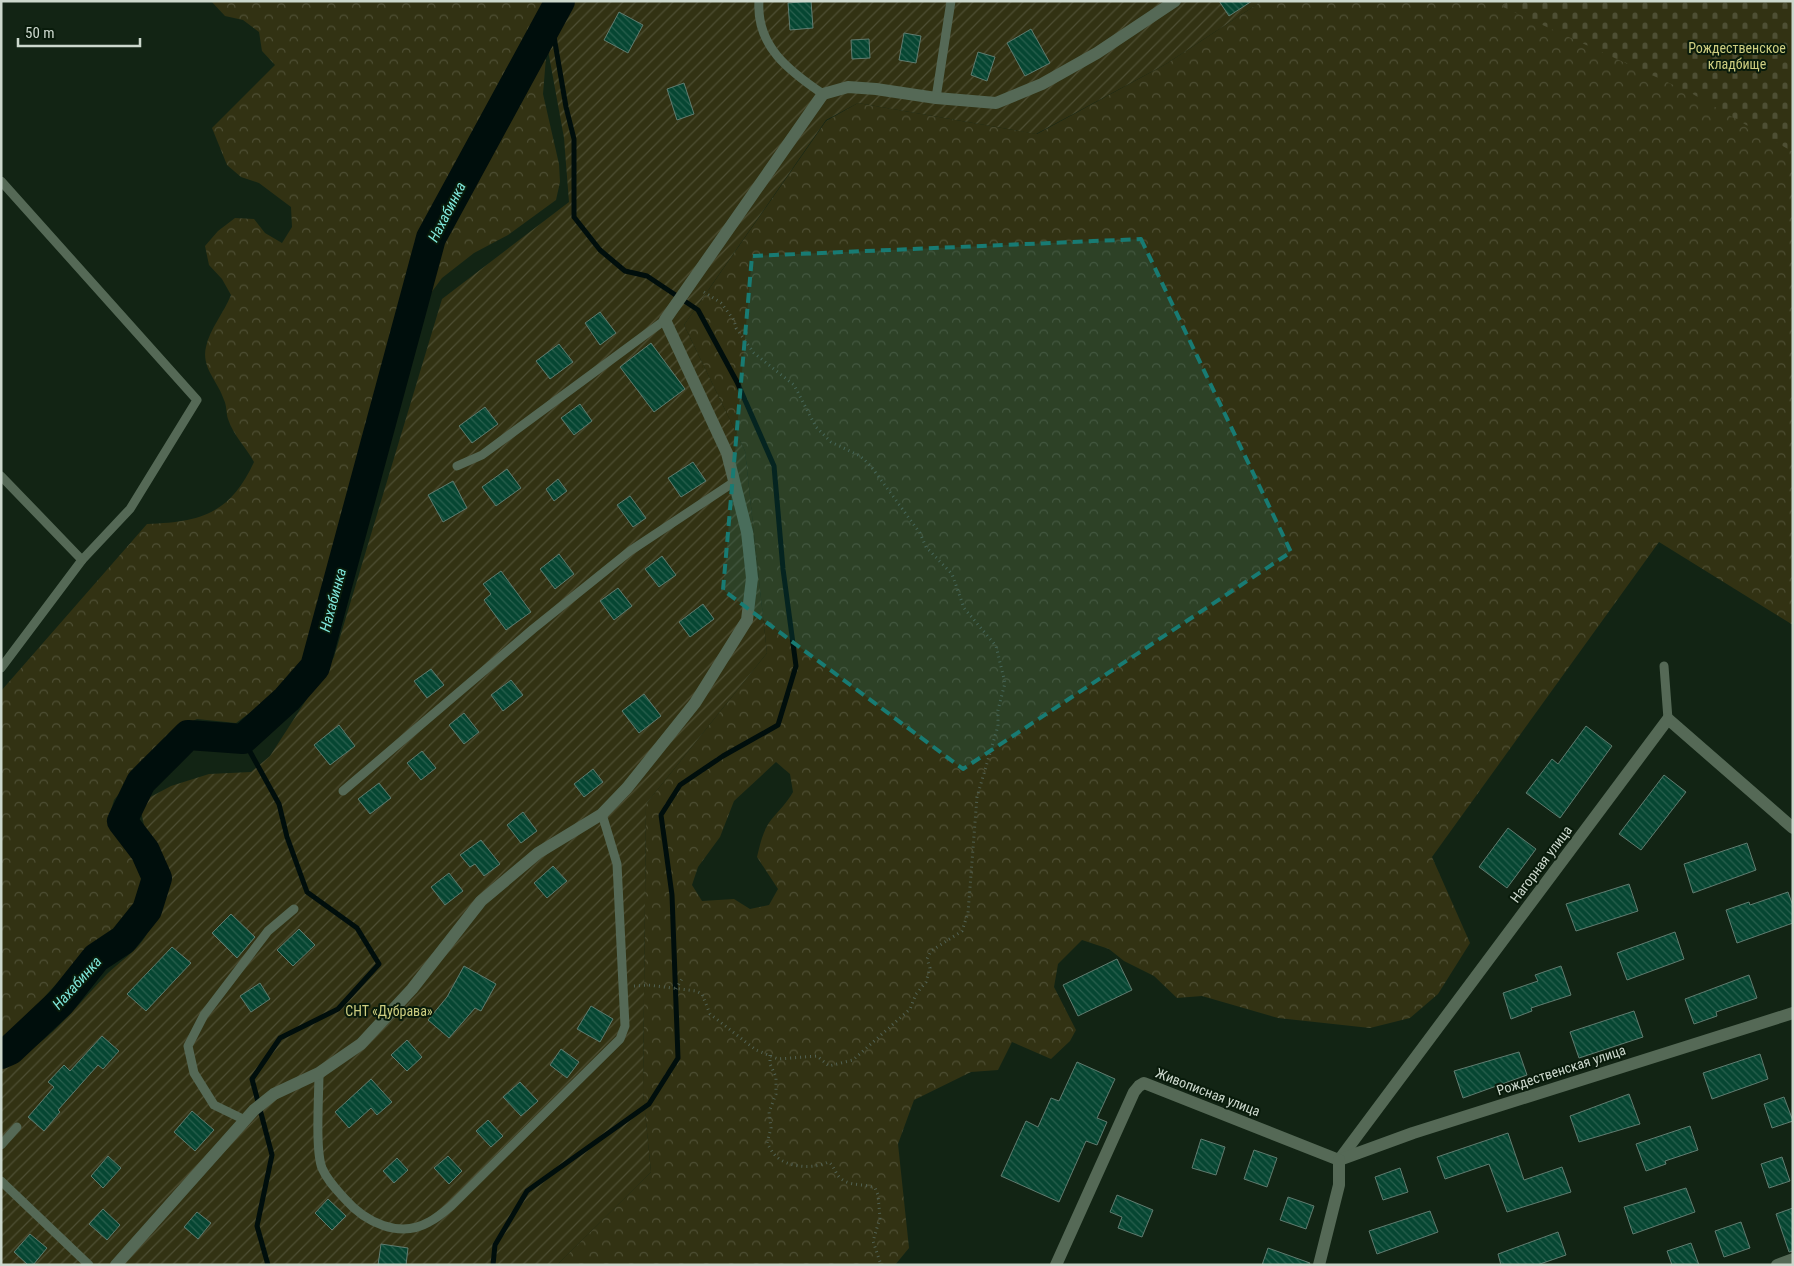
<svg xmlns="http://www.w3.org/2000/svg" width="1794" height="1266" viewBox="0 0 1794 1266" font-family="'Roboto Condensed',sans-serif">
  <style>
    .forest { fill: url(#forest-crowns); fill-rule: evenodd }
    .cemetery { fill: url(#cemetery-stones) }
    .garden { fill: url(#garden-furrows) }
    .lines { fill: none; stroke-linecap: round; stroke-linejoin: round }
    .stream { stroke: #000e0c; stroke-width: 5 }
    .river { stroke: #000e0c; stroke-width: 30 }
    .building { fill: url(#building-back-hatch); stroke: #607c70 }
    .path { stroke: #526254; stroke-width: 3; stroke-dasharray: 1 4; stroke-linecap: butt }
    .lane { stroke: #556956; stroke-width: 9 }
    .street { stroke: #556956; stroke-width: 12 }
    .marked { fill: #187b73; fill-opacity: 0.2; stroke: #187b73; stroke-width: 4; stroke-dasharray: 10 6; stroke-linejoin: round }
    .labels { text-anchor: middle; stroke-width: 4; stroke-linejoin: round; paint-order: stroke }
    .park-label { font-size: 14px; fill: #cece81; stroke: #091b0b }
    .street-label { font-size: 14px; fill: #ccd8cd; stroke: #091b0b }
    .water-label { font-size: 15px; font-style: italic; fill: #7ee6da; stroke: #091b0b }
  </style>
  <defs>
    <pattern id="forest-crowns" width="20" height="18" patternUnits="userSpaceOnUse" patternTransform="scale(1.25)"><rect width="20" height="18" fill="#323213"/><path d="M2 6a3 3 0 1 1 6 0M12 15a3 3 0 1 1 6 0" fill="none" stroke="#4e4f34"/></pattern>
    <pattern id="cemetery-stones" width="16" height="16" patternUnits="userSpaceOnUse" patternTransform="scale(1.25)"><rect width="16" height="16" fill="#323213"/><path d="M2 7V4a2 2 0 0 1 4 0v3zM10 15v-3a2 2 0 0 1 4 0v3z" fill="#4e4f34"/></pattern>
    <pattern id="garden-furrows" width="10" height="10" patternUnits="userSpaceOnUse" patternTransform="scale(1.25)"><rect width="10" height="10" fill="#323213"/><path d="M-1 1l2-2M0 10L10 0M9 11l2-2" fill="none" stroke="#4e4f34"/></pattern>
    <pattern id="building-back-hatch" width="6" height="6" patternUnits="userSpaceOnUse" patternTransform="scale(1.25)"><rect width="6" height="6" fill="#064632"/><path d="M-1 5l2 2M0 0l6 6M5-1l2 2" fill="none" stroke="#29604e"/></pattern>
  </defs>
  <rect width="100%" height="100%" fill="#122414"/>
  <g class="forest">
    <path d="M 211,1 L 548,1 L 543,19 L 543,39 L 546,57 L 543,94 L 559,164 L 560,182 L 556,200 L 508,235 L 474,253 L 442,278 L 397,339 L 355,484 L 318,634 L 297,678 L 284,691 L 267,700 L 236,723 L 197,719 L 178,728 L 162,741 L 114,800 L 108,820 C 117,836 146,863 145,881 C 143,916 72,966 48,993 C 30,1013 27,1028 1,1042 L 1,691 L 147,524 C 201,522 230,514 254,462 C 246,447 233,435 228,419 C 226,413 227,406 224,400 C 218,381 201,368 206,347 C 210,328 224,313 231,295 L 222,279 L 209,265 L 205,246 L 218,231 L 235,218 L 254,219 L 265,233 L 282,243 L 292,227 L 291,207 L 259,183 L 241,177 L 227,165 L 212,128 L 275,65 L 262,51 L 259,32 L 243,20 L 225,16 Z"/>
    <path d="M 1262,1 L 1793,1 L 1793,625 L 1659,542 L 1432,857 L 1470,943 L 1438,994 L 1410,1018 L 1370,1028 L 1278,1018 L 1202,996 L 1177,998 L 1154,976 L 1124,961 L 1109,949 L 1082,940 L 1058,964 L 1054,987 L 1076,1030 L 1070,1041 L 1051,1059 L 1012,1042 L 998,1070 L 971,1072 L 914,1100 L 898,1144 L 909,1248 L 895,1265 L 557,1265 L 651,1172 L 643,1092 L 646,804 L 767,653 L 745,451 L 684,325 L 826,121 L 858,103 L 1037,134 L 1166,64 ZM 776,762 L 790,774 L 793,792 C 787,803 779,810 771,820 C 763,830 760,845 757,857 L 778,889 L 769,905 L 750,909 L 734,899 L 702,901 L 692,885 L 698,867 L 720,837 L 734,801 Z"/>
  </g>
  <polygon class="cemetery" points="1508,1 1793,1 1793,152 1691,93 1503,7"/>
  <path class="garden" d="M 573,1 L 1262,1 L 1166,64 L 1036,134 L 858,103 L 826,120 L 684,325 L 745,451 L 767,653 L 646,804 L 643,1092 L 651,1172 L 557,1265 L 1,1265 L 1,1066 C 46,1048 75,1007 107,974 C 118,963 134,953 143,940 C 159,918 163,886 165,860 L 146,834 L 139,803 L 171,786 L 209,774 L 251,772 L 270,756 L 334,657 L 442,299 L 569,202 L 564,138 L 548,50 Z"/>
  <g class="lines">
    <g class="stream">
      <polyline points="243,739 279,804 287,837 307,892 357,928 379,964 338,1009 280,1038 252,1079 272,1155 257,1226 268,1265"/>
      <polyline points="493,1265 495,1245 527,1191 649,1104 678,1058 672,895 661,815 680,785 723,756 778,725 796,666 783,569 774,466 737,382 698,310 647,276 625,271 600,250 574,217 574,139 566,107 551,19"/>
    </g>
    <polyline class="river" points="1,1054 10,1050 61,1002 96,958 123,940 147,910 157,878 145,851 122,821 141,782 188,735 243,739 287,699 315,667 431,238 560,1"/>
  </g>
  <g class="building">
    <polygon points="811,1 813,28 790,30 788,3"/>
    <polygon points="1219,1 1252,1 1229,16"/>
    <polygon points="619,12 643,25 628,53 604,40"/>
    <polygon points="1031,29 1050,63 1025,76 1007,43"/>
    <polygon points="904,33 921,36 916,63 899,60"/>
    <polygon points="869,39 870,58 852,59 851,40"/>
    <polygon points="978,52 995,57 987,81 971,75"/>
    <polygon points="684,83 694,114 677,120 667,89"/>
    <polygon points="600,312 616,333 600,345 585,323"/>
    <polygon points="651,343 685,389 654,412 620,367"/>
    <polygon points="559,344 573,362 550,379 536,361"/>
    <polygon points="580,404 592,421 574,435 561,418"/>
    <polygon points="485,407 498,424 472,443 459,426"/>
    <polygon points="693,462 706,481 681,497 668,478"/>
    <polygon points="507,469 521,488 496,506 482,487"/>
    <polygon points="558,479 567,491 554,501 546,489"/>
    <polygon points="453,481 467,508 443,522 428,495"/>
    <polygon points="630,496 646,518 633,527 617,505"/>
    <polygon points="559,554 574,574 555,589 540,569"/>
    <polygon points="662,556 676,575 659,587 645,569"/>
    <polygon points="501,571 531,612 506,630 484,600 491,594 483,584"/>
    <polygon points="618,588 632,606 614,620 600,601"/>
    <polygon points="703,604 714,619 690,637 679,622"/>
    <polygon points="431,669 444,685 427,698 414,681"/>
    <polygon points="511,680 523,695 503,711 491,695"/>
    <polygon points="644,694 661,716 639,733 622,711"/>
    <polygon points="464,713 479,732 464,744 449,725"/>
    <polygon points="339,725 355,746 330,765 314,745"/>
    <polygon points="1586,726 1612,746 1560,818 1526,793 1552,759 1558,764"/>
    <polygon points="422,751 436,768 421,780 407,763"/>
    <polygon points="593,769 603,782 584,797 574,784"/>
    <polygon points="1664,775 1686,792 1641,850 1619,834"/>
    <polygon points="379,783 391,798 370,814 358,799"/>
    <polygon points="523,812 537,831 521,843 507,825"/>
    <polygon points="1508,828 1536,849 1507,888 1479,867"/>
    <polygon points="481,840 500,864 484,876 475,864 470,867 460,855"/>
    <polygon points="1747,843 1756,870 1693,893 1684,864"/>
    <polygon points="553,866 567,881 547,898 534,883"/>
    <polygon points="449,873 463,891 445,905 431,887"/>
    <polygon points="1629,884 1638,911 1576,931 1566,904"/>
    <polygon points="1788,892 1793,906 1793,923 1737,943 1726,910 1749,902 1750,905"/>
    <polygon points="231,914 255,937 237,958 212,933"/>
    <polygon points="299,929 315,945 293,966 277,950"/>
    <polygon points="1675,932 1684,959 1627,980 1617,953"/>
    <polygon points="172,947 191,963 146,1011 127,994"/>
    <polygon points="1117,959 1132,990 1078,1016 1063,985"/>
    <polygon points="464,966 496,984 481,1011 475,1008 449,1038 428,1020 447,997"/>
    <polygon points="1561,966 1571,995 1531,1008 1532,1011 1511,1019 1503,993 1538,981 1535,975"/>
    <polygon points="1749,975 1757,998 1716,1012 1717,1016 1694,1024 1685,999"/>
    <polygon points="260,983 270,999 251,1012 240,996"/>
    <polygon points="591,1006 613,1019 600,1042 577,1029"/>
    <polygon points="1634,1011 1643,1037 1579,1058 1570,1032"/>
    <polygon points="102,1036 119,1051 103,1069 98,1065 58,1110 60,1112 44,1131 28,1117 54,1087 48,1082 64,1065 70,1071"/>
    <polygon points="407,1040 422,1057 407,1071 391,1055"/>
    <polygon points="561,1049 579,1062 567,1078 550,1065"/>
    <polygon points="1519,1052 1527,1075 1463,1098 1454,1071"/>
    <polygon points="1760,1054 1768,1079 1712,1099 1703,1073"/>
    <polygon points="1077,1062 1115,1079 1097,1118 1107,1122 1097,1145 1086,1141 1059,1202 1001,1176 1026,1121 1038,1127 1051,1098 1059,1101"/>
    <polygon points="371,1079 392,1102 377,1115 371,1108 349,1128 335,1112"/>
    <polygon points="520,1082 538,1101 521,1116 503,1097"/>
    <polygon points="1629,1094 1640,1124 1579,1142 1570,1116"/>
    <polygon points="1784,1097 1793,1121 1772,1128 1764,1104"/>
    <polygon points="192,1111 214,1130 195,1151 174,1132"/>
    <polygon points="488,1120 503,1136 491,1147 476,1131"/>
    <polygon points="1690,1126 1698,1150 1665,1161 1666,1164 1646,1171 1636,1144"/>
    <polygon points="1508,1133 1524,1180 1562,1167 1571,1192 1507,1212 1489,1164 1445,1179 1437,1157"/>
    <polygon points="1201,1139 1225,1147 1216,1175 1192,1168"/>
    <polygon points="1254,1150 1277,1158 1267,1187 1244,1179"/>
    <polygon points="108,1156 121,1168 103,1188 91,1176"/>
    <polygon points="448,1156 462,1171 449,1184 434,1168"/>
    <polygon points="1782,1157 1790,1181 1769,1188 1761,1164"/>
    <polygon points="397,1158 408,1170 394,1183 383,1171"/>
    <polygon points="1400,1168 1408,1192 1383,1200 1375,1177"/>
    <polygon points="1686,1188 1695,1212 1633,1234 1624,1207"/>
    <polygon points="1117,1195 1153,1210 1142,1237 1118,1228 1122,1217 1110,1212"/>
    <polygon points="1288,1197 1314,1206 1306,1229 1280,1220"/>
    <polygon points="328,1199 346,1216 332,1230 315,1213"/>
    <polygon points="1793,1208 1793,1251 1789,1252 1776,1214"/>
    <polygon points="103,1209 120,1225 107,1240 89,1224"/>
    <polygon points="1430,1211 1438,1232 1377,1254 1369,1231"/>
    <polygon points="197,1212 211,1223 198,1239 184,1227"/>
    <polygon points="1741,1222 1750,1248 1724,1257 1715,1231"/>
    <polygon points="1558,1232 1566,1255 1537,1265 1501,1265 1498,1254"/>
    <polygon points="30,1234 47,1248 33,1265 28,1265 14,1252"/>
    <polygon points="1691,1243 1699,1265 1672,1265 1667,1251"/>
    <polygon points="381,1244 408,1248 406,1265 378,1265"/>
    <polygon points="1268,1248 1310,1263 1309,1265 1262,1265"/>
  </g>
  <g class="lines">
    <g class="path">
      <polyline points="634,986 648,985 696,991 702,994 710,1014 756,1050 778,1059 817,1056 829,1066 853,1060 910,1009 916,994 926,982 930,968 927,959 931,951 962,931 968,913 977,797 998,726 998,710 1005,683 996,646 964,608 952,574 926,547 920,533 870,465 860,456 831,442 816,427 794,385 754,353 736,328 734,320 721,303 701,290"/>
      <polyline points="676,989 683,977"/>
      <path d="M 770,1055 L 770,1064 L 776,1077 L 776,1094 L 769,1112 L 771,1128 L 767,1143 C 770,1148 773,1154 777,1157 C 789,1168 815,1169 828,1162 C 835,1166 834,1172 840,1178 C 851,1187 863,1183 875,1188 L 878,1195 L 880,1218 L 873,1241 L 881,1265"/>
    </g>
    <g class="lane">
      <path d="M 759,1 C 756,46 789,71 823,94"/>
      <polyline points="936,98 951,1"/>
      <polyline points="1,181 197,400 130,509 82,560 1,668"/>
      <polyline points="457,466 482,455 665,320"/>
      <polyline points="1,476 82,560"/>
      <polyline points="1664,666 1668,719"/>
      <polyline points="343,791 533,629 630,551 734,482"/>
      <path d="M 319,1073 C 319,1095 315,1150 322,1168 C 327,1180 336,1189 345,1199 C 365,1222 399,1239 429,1222 C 437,1218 444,1212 451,1206 L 620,1039 L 625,1026 L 617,864 L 602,814"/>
      <polyline points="245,1120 214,1105 194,1073 188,1046 204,1015 268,931 294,909"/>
      <polyline points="1,1145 17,1127"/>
      <polyline points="1,1181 89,1265"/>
    </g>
    <g class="street">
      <polyline points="1339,1160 1668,719 1793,828"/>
      <polyline points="1339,1160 1413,1133 1793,1013"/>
      <polyline points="116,1265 254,1110 274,1094 319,1073 361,1044 412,989 481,901 538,853 602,814 627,788 695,703 747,620 752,578 747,532 727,453 665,320 823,94 848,87 876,89 936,98 996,103 1042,84 1097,53 1175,1"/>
      <polyline points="1056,1265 1134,1092 1139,1086 1144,1083 1339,1160"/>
      <polyline points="1319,1265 1339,1185 1339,1160"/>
      <polyline points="1777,1265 1793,1259"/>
    </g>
  </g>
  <path class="marked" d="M 1141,239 L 1291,552 L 963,769 L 723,590 L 752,256 Z"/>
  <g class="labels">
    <g class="park-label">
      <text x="1737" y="53">Рождественское<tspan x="1737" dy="16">кладбище</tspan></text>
      <text x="389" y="1016">СНТ «Дубрава»</text>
    </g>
    <g class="street-label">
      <text transform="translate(1541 864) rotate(-53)" y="5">Нагорная улица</text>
      <text transform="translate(1561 1070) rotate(-18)" y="5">Рождественская улица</text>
      <text transform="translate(1208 1092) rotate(21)" y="5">Живописная улица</text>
    </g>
    <g class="water-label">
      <text transform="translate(447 212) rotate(-63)" y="5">Нахабинка</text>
      <text transform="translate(333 600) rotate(-75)" y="5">Нахабинка</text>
      <text transform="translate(77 983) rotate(-48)" y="5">Нахабинка</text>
    </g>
  </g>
  <rect width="1794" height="1266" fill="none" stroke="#ccd8cd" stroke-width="5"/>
  <path d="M18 38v8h122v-8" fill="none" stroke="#ccd8cd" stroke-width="2.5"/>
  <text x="25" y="38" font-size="15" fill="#ccd8cd" stroke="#091b0b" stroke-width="4" paint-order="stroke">50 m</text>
</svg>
